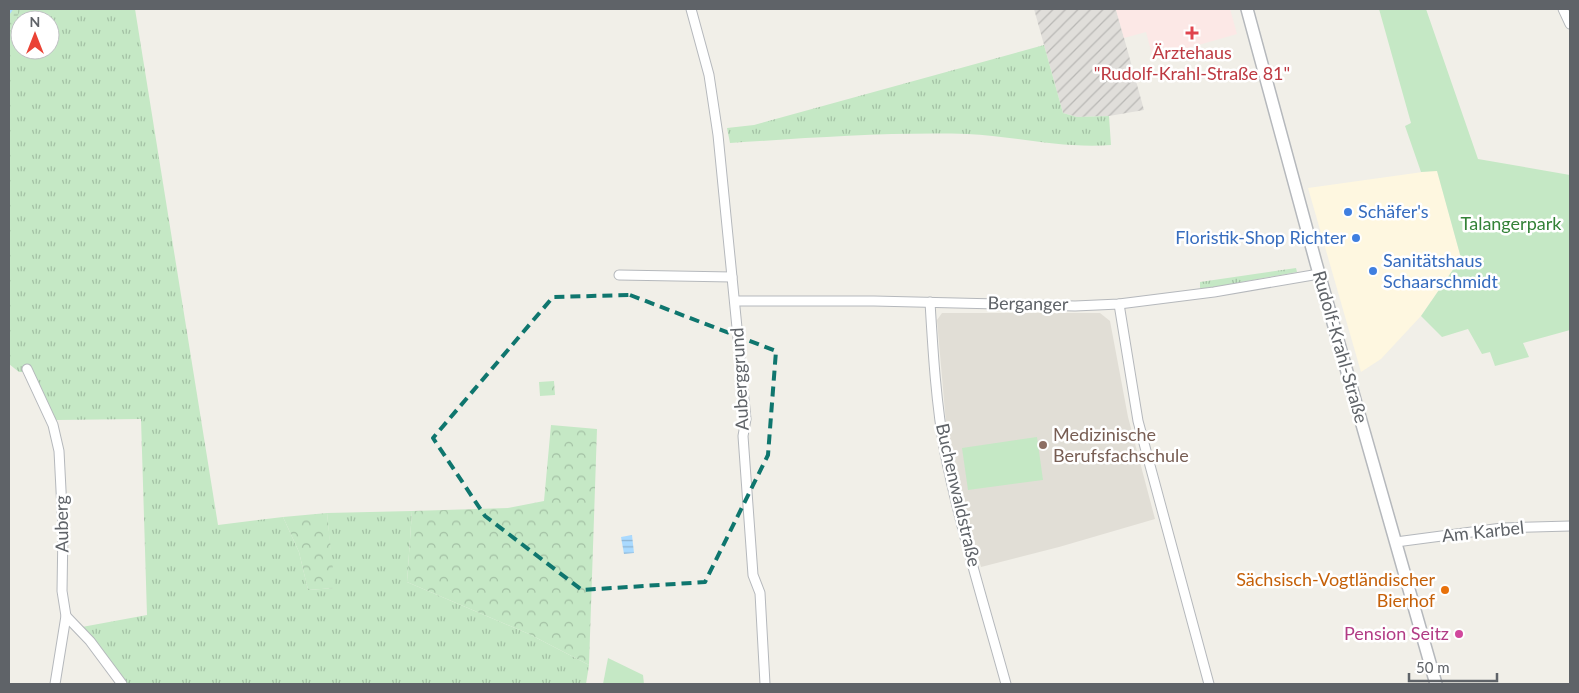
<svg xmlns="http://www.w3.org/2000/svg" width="1579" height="693" viewBox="0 0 1579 693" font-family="Lato,sans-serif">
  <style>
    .commercial { fill: #fef7e0 }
    .industrial { fill: url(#industrial-furrows) }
    .education { fill: #e1ded6 }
    .medical { fill: #fce8e6 }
    .grass { fill: url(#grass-tufts); fill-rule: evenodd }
    .forest { fill: url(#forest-crowns) }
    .wetland { fill: url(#wetland-marsh) }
    .park { fill: #c5e8c5 }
    .water { fill: url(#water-rules) }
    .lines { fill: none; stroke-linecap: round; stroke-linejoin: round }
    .stream { stroke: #aadaff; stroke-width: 4 }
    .minor-casing { stroke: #b5b8bc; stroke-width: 11 }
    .tertiary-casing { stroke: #b5b8bc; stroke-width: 14 }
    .minor { stroke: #fff; stroke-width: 9 }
    .tertiary { stroke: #fff; stroke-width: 11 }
    .marked { fill: none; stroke: #0f766e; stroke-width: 4; stroke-dasharray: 10 6; stroke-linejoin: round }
    .health-dot { fill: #e0444e; stroke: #fff; stroke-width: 2 }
    .shop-dot { fill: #3f7fe0; stroke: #fff; stroke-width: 2 }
    .education-dot { fill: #8d6e63; stroke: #fff; stroke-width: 2 }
    .food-dot { fill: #e8710a; stroke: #fff; stroke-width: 2 }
    .hotel-dot { fill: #d1479c; stroke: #fff; stroke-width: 2 }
    .labels { text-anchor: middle; stroke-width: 5; stroke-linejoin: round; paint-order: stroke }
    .health-label { font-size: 18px; fill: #be3a42; stroke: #fff }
    .shop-label { font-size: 18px; fill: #366cbe; stroke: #fff; text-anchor: start }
    .park-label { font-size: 18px; fill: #348238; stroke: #fff }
    .street-label { font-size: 18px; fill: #5f6368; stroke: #fff }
    .education-label { font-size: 18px; fill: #785e54; stroke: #fff; text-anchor: start }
    .food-label { font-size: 18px; fill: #c56008; stroke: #fff; text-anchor: end }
    .hotel-label { font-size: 18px; fill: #b23c85; stroke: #fff; text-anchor: end }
  </style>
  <defs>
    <pattern id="industrial-furrows" width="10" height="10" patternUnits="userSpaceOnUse" patternTransform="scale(1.25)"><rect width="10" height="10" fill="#e0deda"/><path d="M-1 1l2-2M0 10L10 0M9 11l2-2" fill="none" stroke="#b9b8b5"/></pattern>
    <pattern id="grass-tufts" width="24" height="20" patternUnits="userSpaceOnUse" patternTransform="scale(1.25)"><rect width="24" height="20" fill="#c5e8c5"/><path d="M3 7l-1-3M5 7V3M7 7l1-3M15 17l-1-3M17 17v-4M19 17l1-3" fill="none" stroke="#a3c0a4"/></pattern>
    <pattern id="forest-crowns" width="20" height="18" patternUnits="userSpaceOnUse" patternTransform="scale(1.25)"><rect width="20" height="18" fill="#c5e8c5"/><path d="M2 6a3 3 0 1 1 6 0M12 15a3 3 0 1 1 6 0" fill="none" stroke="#a3c0a4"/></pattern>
    <pattern id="wetland-marsh" width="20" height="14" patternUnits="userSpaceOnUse" patternTransform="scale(1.25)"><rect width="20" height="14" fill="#c5e8c5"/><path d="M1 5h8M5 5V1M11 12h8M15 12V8" fill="none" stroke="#a3c0a4"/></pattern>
    <pattern id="water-rules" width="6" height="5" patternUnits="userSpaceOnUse" patternTransform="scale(1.25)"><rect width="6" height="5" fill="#aadaff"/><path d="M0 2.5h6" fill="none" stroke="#8eb4d2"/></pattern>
  </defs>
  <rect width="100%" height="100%" fill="#f1efe8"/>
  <polygon class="commercial" points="1437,170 1461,258 1421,316 1381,359 1361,372 1308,188"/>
  <polygon class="industrial" points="1034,9 1116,9 1144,110 1109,116 1077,117 1063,113"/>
  <polygon class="education" points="942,313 1100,313 1110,321 1128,417 1155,519 1059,547 981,567 963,504 946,423 937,320"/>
  <polygon class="medical" points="1122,9 1230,9 1237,34 1153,58 1146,32 1124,38 1116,10"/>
  <g class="grass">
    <path d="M 20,9 L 135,9 L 218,525 L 283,517 L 299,552 L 308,590 L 334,588 L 327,513 L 412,511 L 407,582 L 529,634 L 589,665 L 586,684 L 127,684 L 95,641 L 82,627 L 147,615 L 141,419 L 56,420 L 33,372 L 19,372 L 9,364 L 9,32 ZM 20,20 L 50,20 L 50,50 L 20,50 Z"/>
    <path d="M 1044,45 L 1063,113 L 1077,117 L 1109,116 L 1111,145 C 1063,149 1015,136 967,134 C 888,132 809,138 730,143 L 727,128 L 754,125 Z"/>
    <polygon points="1296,268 1297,272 1204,289 1200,288 1200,282"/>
  </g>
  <g class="forest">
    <polygon points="554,381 555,395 540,396 539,382"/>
    <polygon points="551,425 597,429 589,665 529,634 407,582 412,511 508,508 544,501"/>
    <polygon points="327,513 335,588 308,590 299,552 283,517"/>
  </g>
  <polygon class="wetland" points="9,9 21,9 9,32"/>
  <g class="park">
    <polygon points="1379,9 1426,9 1478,159 1570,175 1570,330 1523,343 1529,357 1495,366 1490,352 1482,354 1468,329 1442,337 1421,316 1461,258 1437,171 1421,172 1405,126 1411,123"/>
    <polygon points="1037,437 1043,480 968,490 962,448"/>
    <polygon points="608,658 643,675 644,684 603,684"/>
  </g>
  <polygon class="water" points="632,535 634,553 624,554 621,537"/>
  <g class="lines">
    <polyline class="stream" points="9,12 11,9"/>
    <g class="minor-casing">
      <g id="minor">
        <polyline points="691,9 709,75 718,135 746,419 743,436 753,575 760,593 765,684"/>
        <polyline points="1563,9 1570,24"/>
        <polyline points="619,275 732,277"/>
        <polyline points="735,301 874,301 1075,306 1119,304 1214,292 1319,274"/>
        <path d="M 930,302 C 933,352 936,403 945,453 C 961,531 985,608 1006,684"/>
        <polyline points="1119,304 1138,421 1209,684"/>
        <polyline points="27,369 53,425 59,451 63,529 62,591 66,616 55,684"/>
        <polyline points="1396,542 1502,528 1570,526"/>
        <polyline points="66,616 90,641 122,684"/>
      </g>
    </g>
    <g class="tertiary-casing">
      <polyline id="tertiary" points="1247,9 1316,263 1436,684"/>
    </g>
    <use href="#minor" class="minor"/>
    <use href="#tertiary" class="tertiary"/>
  </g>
  <path class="marked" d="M 630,295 L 776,351 L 768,455 L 705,582 L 582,590 L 485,516 L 433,438 L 553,297 Z"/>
  <path class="health-dot" d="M1189.5 25.5h5v5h5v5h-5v5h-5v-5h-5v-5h5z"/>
  <g class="shop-dot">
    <circle cx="1348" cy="212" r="5"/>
    <circle cx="1356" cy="238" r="5"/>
    <circle cx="1373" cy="271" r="5"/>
  </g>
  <circle class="education-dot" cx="1043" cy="445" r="5"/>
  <circle class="food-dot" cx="1445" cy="590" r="5"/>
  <circle class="hotel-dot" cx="1459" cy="634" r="5"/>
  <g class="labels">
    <g class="health-label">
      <text x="1192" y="59">Ärztehaus<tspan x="1192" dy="21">"Rudolf-Krahl-Straße 81"</tspan></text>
    </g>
    <g class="shop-label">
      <text x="1358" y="218">Schäfer's</text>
      <text x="1346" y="244" text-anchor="end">Floristik-Shop Richter</text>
      <text x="1383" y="267">Sanitätshaus<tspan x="1383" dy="21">Schaarschmidt</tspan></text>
    </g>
    <g class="park-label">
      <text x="1511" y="230">Talangerpark</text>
    </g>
    <g class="street-label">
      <text transform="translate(1028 304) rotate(1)" y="6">Berganger</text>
      <text transform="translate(1340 347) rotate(74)" y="6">Rudolf-Krahl-Straße</text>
      <text transform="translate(740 379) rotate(-93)" y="6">Auberggrund</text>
      <text transform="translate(958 495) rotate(77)" y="6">Buchenwaldstraße</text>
      <text transform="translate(62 524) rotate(-91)" y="6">Auberg</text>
      <text transform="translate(1483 532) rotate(-6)" y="6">Am Karbel</text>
    </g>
    <g class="education-label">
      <text x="1053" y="441">Medizinische<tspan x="1053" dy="21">Berufsfachschule</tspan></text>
    </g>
    <g class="food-label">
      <text x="1435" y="586">Sächsisch-Vogtländischer<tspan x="1435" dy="21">Bierhof</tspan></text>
    </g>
    <g class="hotel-label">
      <text x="1449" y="640">Pension Seitz</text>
    </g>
  </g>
  <rect width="1579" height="693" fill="none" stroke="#5f6368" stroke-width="20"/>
  <g transform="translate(35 35)"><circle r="24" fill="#ffffff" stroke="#bfc1c3"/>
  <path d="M0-4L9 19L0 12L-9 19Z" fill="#ea4335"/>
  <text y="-8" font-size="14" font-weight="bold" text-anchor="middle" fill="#5f6368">N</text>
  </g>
  <path d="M1409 673v8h88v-8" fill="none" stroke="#5f6368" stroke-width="2.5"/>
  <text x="1416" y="673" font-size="15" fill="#5f6368" stroke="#ffffff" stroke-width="4" paint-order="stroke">50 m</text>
</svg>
